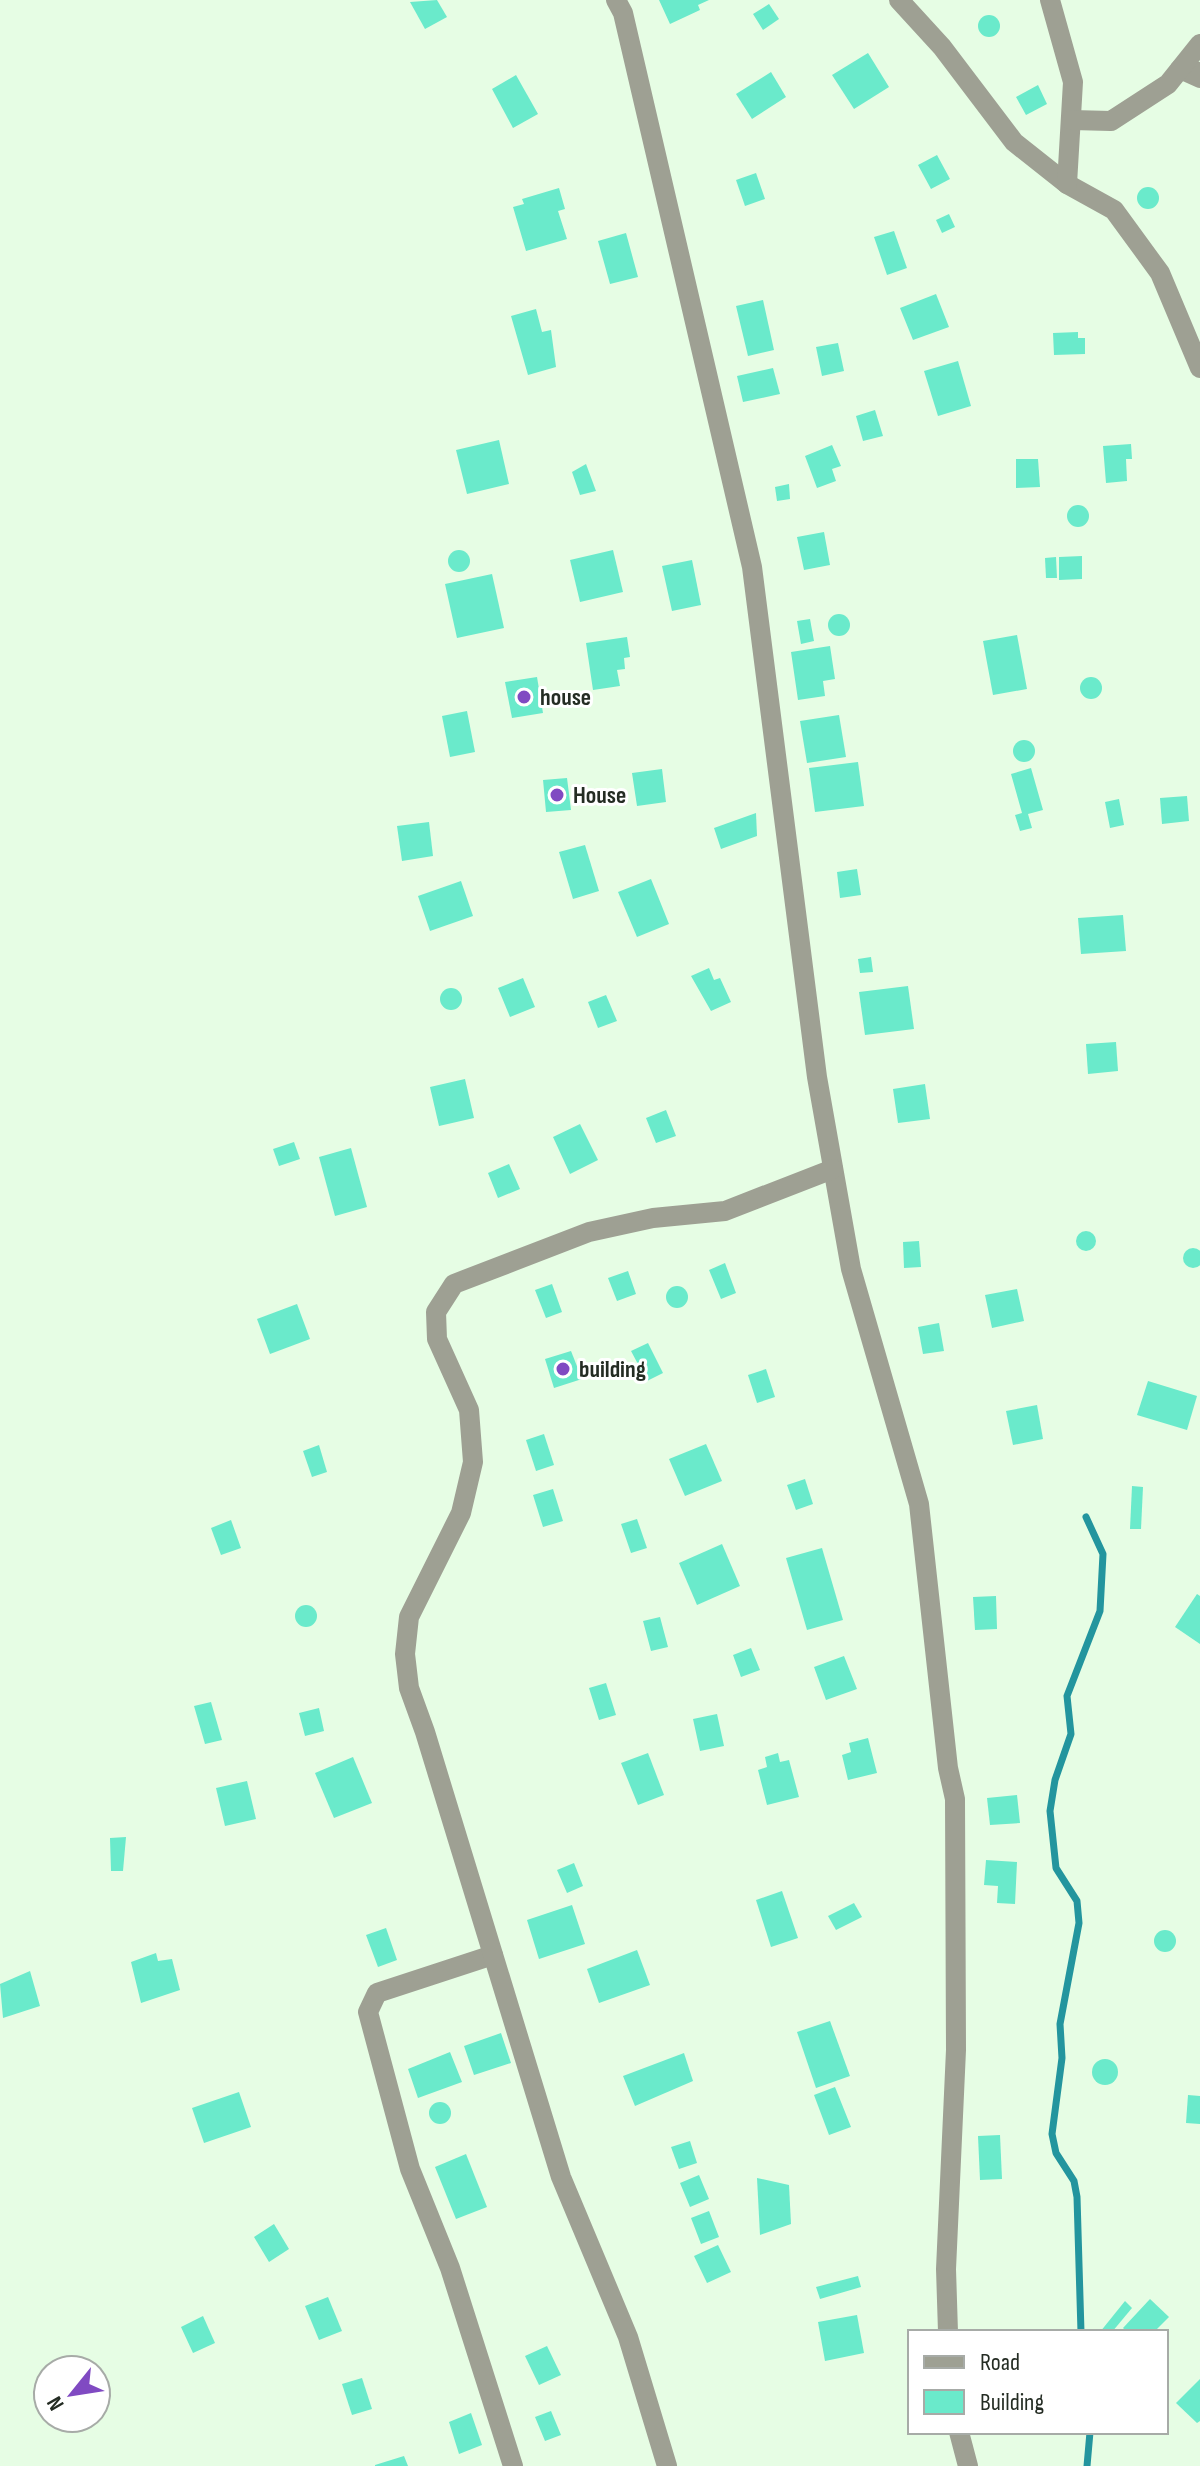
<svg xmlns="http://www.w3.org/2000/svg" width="1200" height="2466" viewBox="0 0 1200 2466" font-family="'Sofia Sans Condensed',sans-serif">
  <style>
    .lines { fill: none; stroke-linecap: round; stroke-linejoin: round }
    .stream { stroke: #23959e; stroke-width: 7 }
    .building { fill: #6aeacb }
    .minor { stroke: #9ea093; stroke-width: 20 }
    .poi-dot { fill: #804ac2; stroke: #fff; stroke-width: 3 }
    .labels { text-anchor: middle; stroke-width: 6; stroke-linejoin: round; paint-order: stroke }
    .poi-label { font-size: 24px; font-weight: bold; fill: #242c23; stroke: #fff; text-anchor: start }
  </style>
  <rect width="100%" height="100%" fill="#e6fde4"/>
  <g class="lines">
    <g class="stream">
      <polyline points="1081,2332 1077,2197 1074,2181 1056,2153 1052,2134 1062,2058 1060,2024 1079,1923 1077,1901 1056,1868 1050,1811 1055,1780 1071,1734 1067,1696 1100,1611 1103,1554 1086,1517"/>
      <polyline points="1087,2466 1090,2432"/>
    </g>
  </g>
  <g class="building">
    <polygon points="437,0 447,17 425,29 410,2"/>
    <polygon points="659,0 709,0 698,5 700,10 670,24"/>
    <polygon points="769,4 779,19 763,30 753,14"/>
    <circle cx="989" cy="26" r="11"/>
    <polygon points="868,53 889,87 854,109 832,75"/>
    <polygon points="771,72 786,97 752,119 736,94"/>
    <polygon points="516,75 538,114 513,128 492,89"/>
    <polygon points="1038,85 1047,104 1026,115 1016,97"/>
    <polygon points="937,155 950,179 931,189 918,165"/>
    <polygon points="756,173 765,199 745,206 736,180"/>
    <circle cx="1148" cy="198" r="11"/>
    <polygon points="559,188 565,209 558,211 567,239 526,251 513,207 524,204 522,199"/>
    <polygon points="949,214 955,227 942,233 936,220"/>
    <polygon points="894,231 907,268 887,275 874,237"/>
    <polygon points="626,233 638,277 610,284 598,241"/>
    <polygon points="936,294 949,327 913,340 900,308"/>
    <polygon points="763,300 774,350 748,356 736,306"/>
    <polygon points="536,309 542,332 551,330 556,367 528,375 511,316"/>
    <polygon points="1078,332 1078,338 1085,338 1085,354 1054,355 1053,333"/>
    <polygon points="838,343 844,371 822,376 816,347"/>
    <polygon points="958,361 971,406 938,416 924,371"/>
    <polygon points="773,368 780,394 743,402 737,376"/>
    <polygon points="875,410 883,436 863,441 856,416"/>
    <polygon points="499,440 509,484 467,494 456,450"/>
    <polygon points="1131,444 1132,459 1126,459 1127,481 1106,483 1103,446"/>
    <polygon points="832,445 841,466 832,469 836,481 817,488 805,456"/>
    <polygon points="1016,459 1038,459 1040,487 1016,488"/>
    <polygon points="586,464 596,491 580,495 572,472"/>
    <polygon points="789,484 790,499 777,501 775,487"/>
    <circle cx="1078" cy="516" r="11"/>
    <polygon points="824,532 830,565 804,570 797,537"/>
    <polygon points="613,550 623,592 580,602 570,560"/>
    <circle cx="459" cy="561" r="11"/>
    <polygon points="1082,556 1082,579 1059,580 1059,557"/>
    <polygon points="1056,557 1057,578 1046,578 1045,558"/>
    <polygon points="692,560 701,605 672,611 662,566"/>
    <polygon points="492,574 504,628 457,638 445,584"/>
    <circle cx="839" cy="625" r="11"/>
    <polygon points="810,619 814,641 801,644 797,621"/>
    <polygon points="1017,635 1027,689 993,695 983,641"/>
    <polygon points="627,637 630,657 624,658 625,669 617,670 620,686 593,690 586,643"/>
    <polygon points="830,646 835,679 823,681 825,696 798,700 791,652"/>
    <polygon points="537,677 543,713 512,718 505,682"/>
    <circle cx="1091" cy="688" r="11"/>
    <polygon points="467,711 475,752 450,757 442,716"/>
    <polygon points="839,715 846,757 807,763 800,721"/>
    <circle cx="1024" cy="751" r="11"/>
    <polygon points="858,762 864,806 815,812 809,768"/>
    <polygon points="1031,768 1043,810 1028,814 1032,828 1020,831 1015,815 1022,813 1011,774"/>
    <polygon points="662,769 666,802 637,806 632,773"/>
    <polygon points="567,778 571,810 546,812 543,780"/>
    <polygon points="1187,796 1189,821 1162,824 1160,798"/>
    <polygon points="1119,799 1124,825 1110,828 1105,802"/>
    <polygon points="756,813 757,836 721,849 714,828"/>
    <polygon points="429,822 433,856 402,861 397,826"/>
    <polygon points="585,845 599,891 573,899 559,852"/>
    <polygon points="857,869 861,895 840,898 837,872"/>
    <polygon points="651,879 669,924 637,937 618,892"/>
    <polygon points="461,881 473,916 430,931 418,896"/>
    <polygon points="1123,915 1126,951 1081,954 1078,918"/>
    <polygon points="871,957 873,972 860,973 858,959"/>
    <polygon points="709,968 714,980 720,978 731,1002 711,1011 691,976"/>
    <polygon points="523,978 535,1007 510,1017 498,988"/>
    <polygon points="908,986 914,1029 865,1035 859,992"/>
    <circle cx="451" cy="999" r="11"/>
    <polygon points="606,995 617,1021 598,1028 588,1002"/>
    <polygon points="1116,1042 1118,1071 1088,1074 1086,1044"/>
    <polygon points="465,1079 474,1118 439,1126 430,1087"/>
    <polygon points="925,1084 930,1119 898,1123 893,1089"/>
    <polygon points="666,1110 676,1136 656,1143 646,1118"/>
    <polygon points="580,1124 598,1160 570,1174 553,1137"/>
    <polygon points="294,1142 300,1159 279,1166 273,1149"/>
    <polygon points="351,1148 367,1207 335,1216 319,1157"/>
    <polygon points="509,1164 520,1189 498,1198 488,1173"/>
    <circle cx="1086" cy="1241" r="10"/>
    <polygon points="919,1241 921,1267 904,1268 903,1242"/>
    <circle cx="1193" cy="1258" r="10"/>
    <polygon points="725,1263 736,1293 721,1299 709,1270"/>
    <polygon points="628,1271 636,1294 617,1301 608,1278"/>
    <polygon points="552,1284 562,1312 546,1318 535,1290"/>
    <circle cx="677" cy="1297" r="11"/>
    <polygon points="1017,1289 1024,1321 992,1328 985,1295"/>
    <polygon points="297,1304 310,1339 270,1354 257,1319"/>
    <polygon points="939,1323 944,1351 923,1354 918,1327"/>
    <polygon points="648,1343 663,1373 647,1381 631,1351"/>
    <polygon points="571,1351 582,1379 554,1388 545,1359"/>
    <polygon points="766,1369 775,1397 757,1403 748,1375"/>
    <polygon points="1148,1381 1197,1396 1187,1430 1137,1415"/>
    <polygon points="1037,1405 1043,1439 1013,1445 1006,1411"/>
    <polygon points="544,1434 554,1465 536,1471 526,1440"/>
    <polygon points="706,1444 722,1481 685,1496 669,1459"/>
    <polygon points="319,1445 327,1472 312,1477 303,1451"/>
    <polygon points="805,1479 813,1504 796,1510 787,1485"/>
    <polygon points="1132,1486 1143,1487 1141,1529 1130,1529"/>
    <polygon points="553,1489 563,1521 543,1527 533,1495"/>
    <polygon points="637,1519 647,1548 631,1553 621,1524"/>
    <polygon points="231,1520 241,1548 221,1555 211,1528"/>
    <polygon points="722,1544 740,1586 697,1605 679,1563"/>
    <polygon points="822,1548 843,1620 807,1630 786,1558"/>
    <polygon points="1197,1594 1200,1596 1200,1644 1175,1627"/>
    <polygon points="996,1596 997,1629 975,1630 973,1597"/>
    <circle cx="306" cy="1616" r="11"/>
    <polygon points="660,1617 668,1647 651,1651 643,1621"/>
    <polygon points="751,1648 760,1670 741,1677 733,1655"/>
    <polygon points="844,1656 857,1689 826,1700 814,1667"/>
    <polygon points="606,1683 616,1715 599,1720 589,1688"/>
    <polygon points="211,1702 222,1740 205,1744 194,1706"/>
    <polygon points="319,1708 324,1731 305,1736 299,1713"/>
    <polygon points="717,1714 724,1746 700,1751 693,1719"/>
    <polygon points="868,1738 877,1773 848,1780 842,1755 851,1752 849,1743"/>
    <polygon points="648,1753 664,1795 638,1805 621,1763"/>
    <polygon points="778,1753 780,1762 789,1760 799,1797 767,1805 758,1770 767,1767 765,1757"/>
    <polygon points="353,1757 372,1803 334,1818 315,1773"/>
    <polygon points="247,1781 256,1819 225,1826 216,1788"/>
    <polygon points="1017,1795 1020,1823 990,1825 987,1798"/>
    <polygon points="126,1837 123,1871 111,1871 110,1838"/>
    <polygon points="986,1860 1017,1862 1015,1904 997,1903 998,1886 984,1885"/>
    <polygon points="574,1863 583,1886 567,1893 557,1870"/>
    <polygon points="782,1891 798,1938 771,1947 756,1900"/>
    <polygon points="854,1903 862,1917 836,1930 828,1916"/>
    <polygon points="572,1905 585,1944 539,1959 527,1920"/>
    <polygon points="386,1928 397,1960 378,1967 366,1935"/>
    <circle cx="1165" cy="1941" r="11"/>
    <polygon points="637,1950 650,1985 599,2003 587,1969"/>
    <polygon points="156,1953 158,1961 172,1959 180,1990 141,2003 131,1962"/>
    <polygon points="30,1971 40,2006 3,2018 0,1984"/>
    <polygon points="830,2021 850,2076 816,2088 797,2032"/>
    <polygon points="501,2033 511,2063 474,2075 464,2046"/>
    <polygon points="450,2052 462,2082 418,2098 408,2069"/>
    <polygon points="684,2053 693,2081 635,2106 623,2076"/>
    <circle cx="1105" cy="2072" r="13"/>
    <polygon points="835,2087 851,2127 829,2135 814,2095"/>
    <polygon points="239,2092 251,2127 204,2143 192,2108"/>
    <polygon points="1188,2095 1200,2096 1200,2124 1186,2123"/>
    <circle cx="440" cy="2113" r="11"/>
    <polygon points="1000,2135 1002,2179 980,2180 978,2136"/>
    <polygon points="690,2141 697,2163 679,2169 671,2147"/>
    <polygon points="466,2154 487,2207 456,2219 435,2167"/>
    <polygon points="699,2175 709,2199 690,2207 680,2183"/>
    <polygon points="757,2178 789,2185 791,2224 760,2235"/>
    <polygon points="709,2211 719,2237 701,2244 691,2218"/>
    <polygon points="274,2224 289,2249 269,2262 254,2237"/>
    <polygon points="718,2245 731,2272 707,2283 694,2256"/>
    <polygon points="858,2276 861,2287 820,2299 816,2287"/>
    <polygon points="328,2297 342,2331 319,2340 305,2306"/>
    <polygon points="1150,2299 1169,2317 1154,2332 1127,2332 1123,2328"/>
    <polygon points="1125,2301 1132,2308 1112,2332 1100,2332"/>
    <polygon points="857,2315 864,2353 825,2361 818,2322"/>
    <polygon points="203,2316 215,2343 193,2353 181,2327"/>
    <polygon points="547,2346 561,2375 539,2385 525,2356"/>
    <polygon points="362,2378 372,2409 352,2415 342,2384"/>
    <polygon points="1200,2379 1200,2421 1197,2423 1176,2403"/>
    <polygon points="551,2411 561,2435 545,2441 535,2417"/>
    <polygon points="471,2413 482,2445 459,2454 449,2422"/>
    <polygon points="404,2456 408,2466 375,2466 375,2465"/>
  </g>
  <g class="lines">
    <g class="minor">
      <polyline points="616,0 623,13 752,567 817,1077 851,1269 919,1504 948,1768 955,1799 956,2050 946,2269 948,2332"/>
      <polyline points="899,0 942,47 1014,142 1067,184 1114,210 1160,273 1200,368"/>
      <polyline points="1050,0 1073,82 1067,184"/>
      <polyline points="1200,72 1180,69 1200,78"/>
      <polyline points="1072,120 1111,121 1168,84 1200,44"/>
      <polyline points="493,1955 377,1993 368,2012 410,2169 450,2268 513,2466"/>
      <polyline points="959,2432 968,2466"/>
      <polyline points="667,2466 628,2337 561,2177 425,1732 409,1688 405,1654 409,1617 461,1513 473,1462 469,1410 437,1339 436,1312 454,1284 589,1232 653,1218 725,1211 833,1169"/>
    </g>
  </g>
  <g class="poi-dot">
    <circle cx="524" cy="697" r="8"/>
    <circle cx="557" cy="795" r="8"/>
    <circle cx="563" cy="1369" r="8"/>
  </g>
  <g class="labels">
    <g class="poi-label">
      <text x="540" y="705">house</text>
      <text x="573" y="803">House</text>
      <text x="579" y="1377">building</text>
    </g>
  </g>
  <rect x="908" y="2330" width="260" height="104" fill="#ffffff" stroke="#a7aba7" stroke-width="2"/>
  <rect x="924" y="2356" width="40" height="12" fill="#9ea093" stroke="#a7aba7" stroke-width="2"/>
  <text x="980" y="2370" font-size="24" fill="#242c23">Road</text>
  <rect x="924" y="2390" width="40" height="24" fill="#6aeacb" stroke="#a7aba7" stroke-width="2"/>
  <text x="980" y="2410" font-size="24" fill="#242c23">Building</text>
  <g transform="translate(72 2394) rotate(240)"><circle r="38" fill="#ffffff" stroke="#a7aba7" stroke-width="2"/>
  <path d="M0-6L14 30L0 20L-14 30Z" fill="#804ac2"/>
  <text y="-12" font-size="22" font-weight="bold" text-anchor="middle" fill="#242c23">N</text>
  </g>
</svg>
